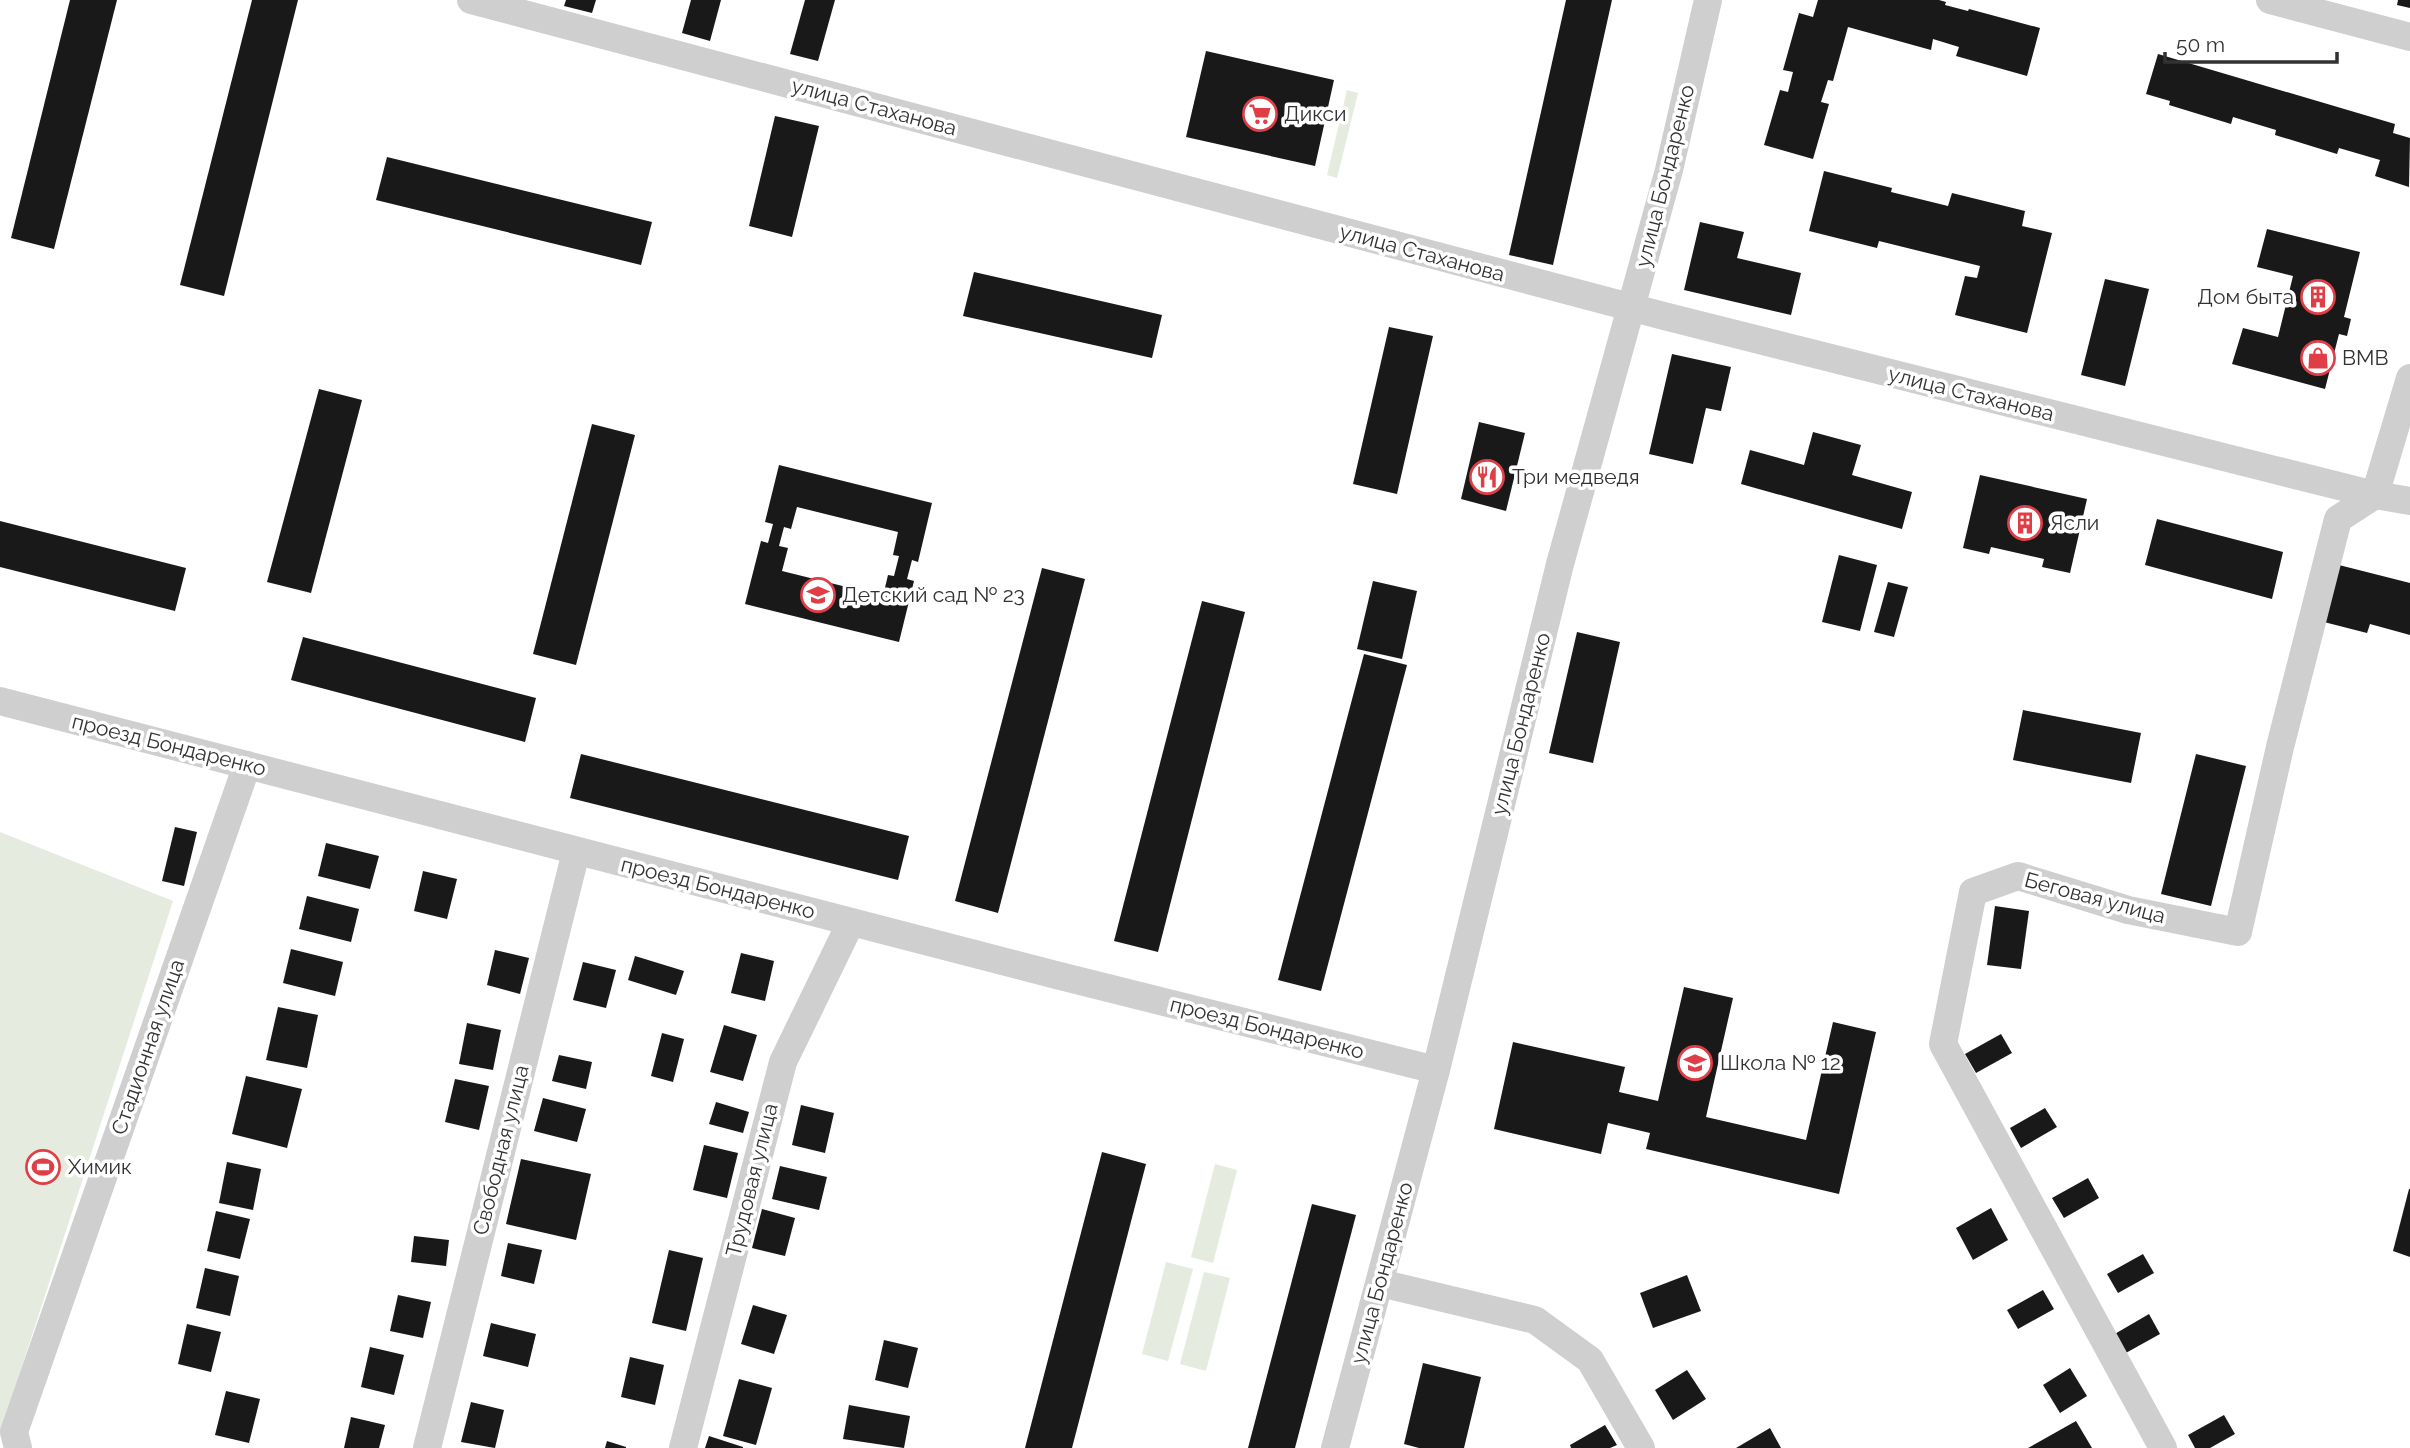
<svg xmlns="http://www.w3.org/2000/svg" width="2410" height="1448" viewBox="0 0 2410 1448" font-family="Raleway,sans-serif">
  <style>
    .green { fill: #e5ebdf }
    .building { fill: #191919; fill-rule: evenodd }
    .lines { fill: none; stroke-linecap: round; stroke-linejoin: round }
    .minor { stroke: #cfcfcf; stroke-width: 28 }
    .labels { text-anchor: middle; stroke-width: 7; stroke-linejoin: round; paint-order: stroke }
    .street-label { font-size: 21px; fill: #323232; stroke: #fff }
    .poi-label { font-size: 21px; fill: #323232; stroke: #fff; text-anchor: start }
  </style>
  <rect width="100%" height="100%" fill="#fff"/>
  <g class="green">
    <polygon points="1347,90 1358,93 1337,178 1327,175"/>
    <polygon points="0,832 173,901 0,1434"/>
    <polygon points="1215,1164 1237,1170 1213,1263 1191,1257"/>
    <polygon points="1166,1262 1193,1269 1168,1361 1142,1354"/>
    <polygon points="1204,1272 1230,1278 1206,1371 1180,1364"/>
  </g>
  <g class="building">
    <polygon points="70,0 117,0 54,249 11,238"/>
    <polygon points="252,0 298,0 224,296 180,285"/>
    <polygon points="566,0 596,0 592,13 564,6"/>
    <polygon points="691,0 721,0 710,41 682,33"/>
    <polygon points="805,0 835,0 818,61 790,54"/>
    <polygon points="1566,0 1612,0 1553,265 1509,255"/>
    <polygon points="1818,0 1939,0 1946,2 1945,5 1968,11 1969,9 2040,28 2027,76 1956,56 1959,47 1933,39 1931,50 1848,27 1833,81 1828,80 1821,102 1829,104 1813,159 1764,145 1780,90 1788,92 1793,72 1783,70 1799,13 1813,17"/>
    <polygon points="2398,0 2410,0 2410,8 2397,5"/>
    <polygon points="1206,51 1334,80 1315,166 1186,137"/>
    <polygon points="2158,54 2395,124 2393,133 2410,138 2409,187 2375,176 2380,160 2339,148 2337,154 2275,135 2276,130 2233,117 2231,124 2169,105 2170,101 2146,94"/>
    <polygon points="775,116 819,126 792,237 749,226"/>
    <polygon points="387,157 652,222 641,265 376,200"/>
    <polygon points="1824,171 1892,188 1891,192 1948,206 1952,193 2025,211 2022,226 2052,233 2027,333 1955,315 1965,276 1977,278 1980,266 1879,241 1877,248 1809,231"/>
    <polygon points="1700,222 1744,232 1737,258 1801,273 1791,315 1684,290"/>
    <polygon points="2267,229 2360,252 2344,317 2351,319 2347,336 2339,334 2325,389 2232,364 2243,328 2278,337 2293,276 2257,267"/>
    <polygon points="974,272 1162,315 1152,358 963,316"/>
    <polygon points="2105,279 2149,289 2125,386 2081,375"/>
    <polygon points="1389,327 1433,336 1397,494 1353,484"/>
    <polygon points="1672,354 1731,367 1721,411 1706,408 1693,464 1649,454"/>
    <polygon points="319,389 362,400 311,593 267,582"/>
    <polygon points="1479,422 1525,433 1506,511 1461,499"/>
    <polygon points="592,424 635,435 576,665 533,654"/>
    <polygon points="1813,432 1861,445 1852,475 1912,492 1902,529 1741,484 1750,450 1804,465"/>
    <path d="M 779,465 L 932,503 L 918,562 L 912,560 L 907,579 L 914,581 L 899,642 L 745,604 L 761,541 L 768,543 L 773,524 L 765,522 ZM 797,507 L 898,532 L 893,555 L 899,556 L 894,576 L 888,575 L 883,596 L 782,571 L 788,548 L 779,546 L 784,527 L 791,529 Z"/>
    <polygon points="1980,475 2087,499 2070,573 2042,567 2044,559 1991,547 1989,554 1963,548"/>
    <polygon points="2157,519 2283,552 2272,599 2145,565"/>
    <polygon points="0,521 186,568 175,611 0,567"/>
    <polygon points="1839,555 1877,565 1860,631 1822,622"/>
    <polygon points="2335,564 2410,583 2410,635 2370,624 2367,633 2320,621"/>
    <polygon points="1042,568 1085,579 998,913 955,901"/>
    <polygon points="1373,581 1417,591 1402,659 1357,649"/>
    <polygon points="1888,582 1908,587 1894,637 1874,632"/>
    <polygon points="1202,601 1245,612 1158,952 1114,941"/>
    <polygon points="1577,632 1620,642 1593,763 1549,753"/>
    <polygon points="303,637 536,698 525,742 291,680"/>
    <polygon points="1364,654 1407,665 1321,991 1278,980"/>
    <polygon points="2023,710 2141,733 2131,783 2013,760"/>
    <polygon points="581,754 909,836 898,880 570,798"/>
    <polygon points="2196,754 2246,766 2211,906 2161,894"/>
    <polygon points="175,827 197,832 184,886 162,881"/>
    <polygon points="326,843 379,856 370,889 318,876"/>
    <polygon points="423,871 457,879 447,919 414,911"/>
    <polygon points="307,896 359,909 351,942 299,929"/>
    <polygon points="1995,906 2029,911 2021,969 1987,965"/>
    <polygon points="291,949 343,962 335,996 283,983"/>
    <polygon points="495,950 529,958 520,994 487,985"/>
    <polygon points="741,953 774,961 765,1001 731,993"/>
    <polygon points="635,956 684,971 676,995 628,980"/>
    <polygon points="583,962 616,970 606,1008 573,1000"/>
    <polygon points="1684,987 1733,998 1706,1117 1806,1140 1833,1022 1876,1032 1839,1194 1646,1149 1650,1133 1608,1123 1601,1154 1494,1129 1513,1042 1625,1067 1619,1092 1658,1101"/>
    <polygon points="278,1007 318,1015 307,1068 266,1060"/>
    <polygon points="467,1023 501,1030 493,1070 459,1064"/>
    <polygon points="724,1025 757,1035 743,1081 710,1072"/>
    <polygon points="662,1033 684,1039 673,1082 651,1076"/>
    <polygon points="2001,1034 2012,1053 1976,1073 1965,1054"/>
    <polygon points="559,1055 592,1062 586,1089 552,1081"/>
    <polygon points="246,1076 302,1089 287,1148 232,1134"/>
    <polygon points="455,1079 489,1086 479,1130 445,1122"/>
    <polygon points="543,1098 586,1109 577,1142 534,1131"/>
    <polygon points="716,1102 749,1112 743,1133 709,1124"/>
    <polygon points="801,1105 834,1113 825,1153 792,1145"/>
    <polygon points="2045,1108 2057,1127 2021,1148 2010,1128"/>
    <polygon points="704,1145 738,1153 727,1198 693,1190"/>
    <polygon points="1102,1152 1146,1164 1072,1448 1025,1448"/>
    <polygon points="521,1159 591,1174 576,1240 506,1224"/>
    <polygon points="227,1162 261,1169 253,1210 219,1203"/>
    <polygon points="780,1166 827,1177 819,1210 772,1199"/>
    <polygon points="2088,1178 2099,1198 2064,1218 2052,1198"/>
    <polygon points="2409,1189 2410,1189 2410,1257 2393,1251"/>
    <polygon points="1312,1204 1356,1215 1295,1448 1248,1448"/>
    <polygon points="1991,1208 2008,1240 1973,1260 1956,1228"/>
    <polygon points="762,1209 795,1218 785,1256 752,1248"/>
    <polygon points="216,1211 250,1219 240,1259 207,1251"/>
    <polygon points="414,1236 449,1240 446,1266 411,1262"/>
    <polygon points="508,1243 542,1250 534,1284 501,1276"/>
    <polygon points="669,1250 703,1258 686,1331 652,1323"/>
    <polygon points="2143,1254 2154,1273 2118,1293 2107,1274"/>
    <polygon points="205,1268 239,1276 230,1316 196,1308"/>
    <polygon points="1687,1275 1701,1311 1653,1328 1640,1293"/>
    <polygon points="2043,1290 2054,1309 2018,1329 2007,1310"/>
    <polygon points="398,1295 431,1302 423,1338 390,1331"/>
    <polygon points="753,1305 787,1315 774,1354 741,1344"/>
    <polygon points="2149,1314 2160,1334 2124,1354 2113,1335"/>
    <polygon points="491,1323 536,1334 528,1367 483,1356"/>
    <polygon points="187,1324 221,1332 211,1372 178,1364"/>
    <polygon points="884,1340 918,1348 908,1388 875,1380"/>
    <polygon points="370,1347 404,1355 394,1395 361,1387"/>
    <polygon points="630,1357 664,1365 655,1405 621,1397"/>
    <polygon points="1423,1363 1481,1377 1464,1448 1419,1448 1404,1444"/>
    <polygon points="2070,1368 2087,1396 2060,1413 2043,1385"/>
    <polygon points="1687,1370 1706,1399 1673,1420 1655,1390"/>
    <polygon points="739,1379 772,1388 756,1445 723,1436"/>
    <polygon points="226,1391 260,1399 249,1443 215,1435"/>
    <polygon points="471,1402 504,1410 495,1448 461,1442"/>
    <polygon points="849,1405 910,1416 904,1448 843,1439"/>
    <polygon points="2224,1415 2235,1434 2210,1448 2195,1448 2188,1435"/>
    <polygon points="351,1417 385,1425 379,1448 344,1448"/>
    <polygon points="2076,1421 2092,1448 2028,1448"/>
    <polygon points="1605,1425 1617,1445 1610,1448 1571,1448 1570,1445"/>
    <polygon points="1770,1428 1781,1448 1736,1448"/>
    <polygon points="709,1436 743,1447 743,1448 705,1448"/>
    <polygon points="607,1441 626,1447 626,1448 605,1448"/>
  </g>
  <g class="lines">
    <g class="minor">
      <polyline points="471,0 1660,315 2271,469 2375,495 2410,501"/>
      <polyline points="2270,0 2410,37"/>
      <polyline points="2375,495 2410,378"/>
      <polyline points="0,701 1056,975 1436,1070"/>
      <polyline points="1380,1283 1535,1320 1590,1360 1641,1448"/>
      <polyline points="18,1448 14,1432 247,765"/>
      <polyline points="427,1448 576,852"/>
      <polyline points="683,1448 783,1062 851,922"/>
      <polyline points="1335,1448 1436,1070 1560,564 1669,170 1708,0"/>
      <polyline points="2163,1448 1943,1044 1973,892 2018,876 2128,910 2238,932 2280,747 2338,519 2375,495"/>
    </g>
  </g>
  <defs>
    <g id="supermarket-ring" transform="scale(1.75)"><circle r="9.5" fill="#fff" stroke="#e03e46" stroke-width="1.5"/><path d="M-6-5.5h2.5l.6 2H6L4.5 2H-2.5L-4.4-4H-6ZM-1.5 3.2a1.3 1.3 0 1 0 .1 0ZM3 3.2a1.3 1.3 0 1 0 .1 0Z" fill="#e03e46"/></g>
    <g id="building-ring" transform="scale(1.75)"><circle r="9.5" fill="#fff" stroke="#e03e46" stroke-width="1.5"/><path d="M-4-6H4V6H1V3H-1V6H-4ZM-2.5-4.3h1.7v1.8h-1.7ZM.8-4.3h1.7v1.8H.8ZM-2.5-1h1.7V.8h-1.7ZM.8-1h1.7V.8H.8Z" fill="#e03e46"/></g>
    <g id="shop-ring" transform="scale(1.75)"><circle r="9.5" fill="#fff" stroke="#e03e46" stroke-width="1.5"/><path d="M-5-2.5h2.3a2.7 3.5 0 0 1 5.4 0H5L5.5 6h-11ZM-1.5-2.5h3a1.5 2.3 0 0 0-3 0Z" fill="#e03e46"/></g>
    <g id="restaurant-ring" transform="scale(1.75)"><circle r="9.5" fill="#fff" stroke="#e03e46" stroke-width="1.5"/><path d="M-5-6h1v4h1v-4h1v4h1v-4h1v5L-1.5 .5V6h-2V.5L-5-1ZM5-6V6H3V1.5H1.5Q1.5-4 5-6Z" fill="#e03e46"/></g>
    <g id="school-ring" transform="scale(1.75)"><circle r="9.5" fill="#fff" stroke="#e03e46" stroke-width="1.5"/><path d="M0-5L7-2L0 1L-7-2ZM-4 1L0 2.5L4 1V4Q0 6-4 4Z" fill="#e03e46"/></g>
    <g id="stadium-ring" transform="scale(1.75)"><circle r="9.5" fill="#fff" stroke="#e03e46" stroke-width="1.5"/><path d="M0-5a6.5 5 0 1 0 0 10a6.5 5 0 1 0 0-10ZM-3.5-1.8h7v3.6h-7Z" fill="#e03e46"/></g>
  </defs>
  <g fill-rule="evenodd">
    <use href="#supermarket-ring" x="1260" y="114"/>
    <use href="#building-ring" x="2318" y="297"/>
    <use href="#shop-ring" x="2318" y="358"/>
    <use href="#restaurant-ring" x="1487" y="477"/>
    <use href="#building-ring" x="2025" y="523"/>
    <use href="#school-ring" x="818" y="595"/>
    <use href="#school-ring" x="1695" y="1063"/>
    <use href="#stadium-ring" x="43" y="1167"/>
  </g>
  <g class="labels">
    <g class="street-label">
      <text transform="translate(874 107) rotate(15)" y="7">улица Стаханова</text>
      <text transform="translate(1665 176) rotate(-76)" y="7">улица Бондаренко</text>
      <text transform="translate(1422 253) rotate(15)" y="7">улица Стаханова</text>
      <text transform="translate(1971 394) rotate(14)" y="7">улица Стаханова</text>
      <text transform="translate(1521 724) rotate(-76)" y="7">улица Бондаренко</text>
      <text transform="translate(169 745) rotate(14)" y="7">проезд Бондаренко</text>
      <text transform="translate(718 888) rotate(14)" y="7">проезд Бондаренко</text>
      <text transform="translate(2095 898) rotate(15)" y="7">Беговая улица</text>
      <text transform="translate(1267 1028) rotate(14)" y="7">проезд Бондаренко</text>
      <text transform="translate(148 1047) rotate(-71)" y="7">Стадионная улица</text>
      <text transform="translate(501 1150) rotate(-76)" y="7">Свободная улица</text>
      <text transform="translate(752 1180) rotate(-76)" y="7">Трудовая улица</text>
      <text transform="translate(1382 1273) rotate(-75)" y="7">улица Бондаренко</text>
    </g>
    <g class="poi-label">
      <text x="1284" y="121">Дикси</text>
      <text x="2294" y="304" text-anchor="end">Дом быта</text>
      <text x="2342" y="365">ВМВ</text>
      <text x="1512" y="484">Три медведя</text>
      <text x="2050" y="530">Ясли</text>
      <text x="842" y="602">Детский сад № 23</text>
      <text x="1720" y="1070">Школа № 12</text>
      <text x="68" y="1174">Химик</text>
    </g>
  </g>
  <path d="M2165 52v10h172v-10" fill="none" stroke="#323232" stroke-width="3.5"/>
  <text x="2176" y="52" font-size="21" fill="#323232" stroke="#ffffff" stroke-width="5" paint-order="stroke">50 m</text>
</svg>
